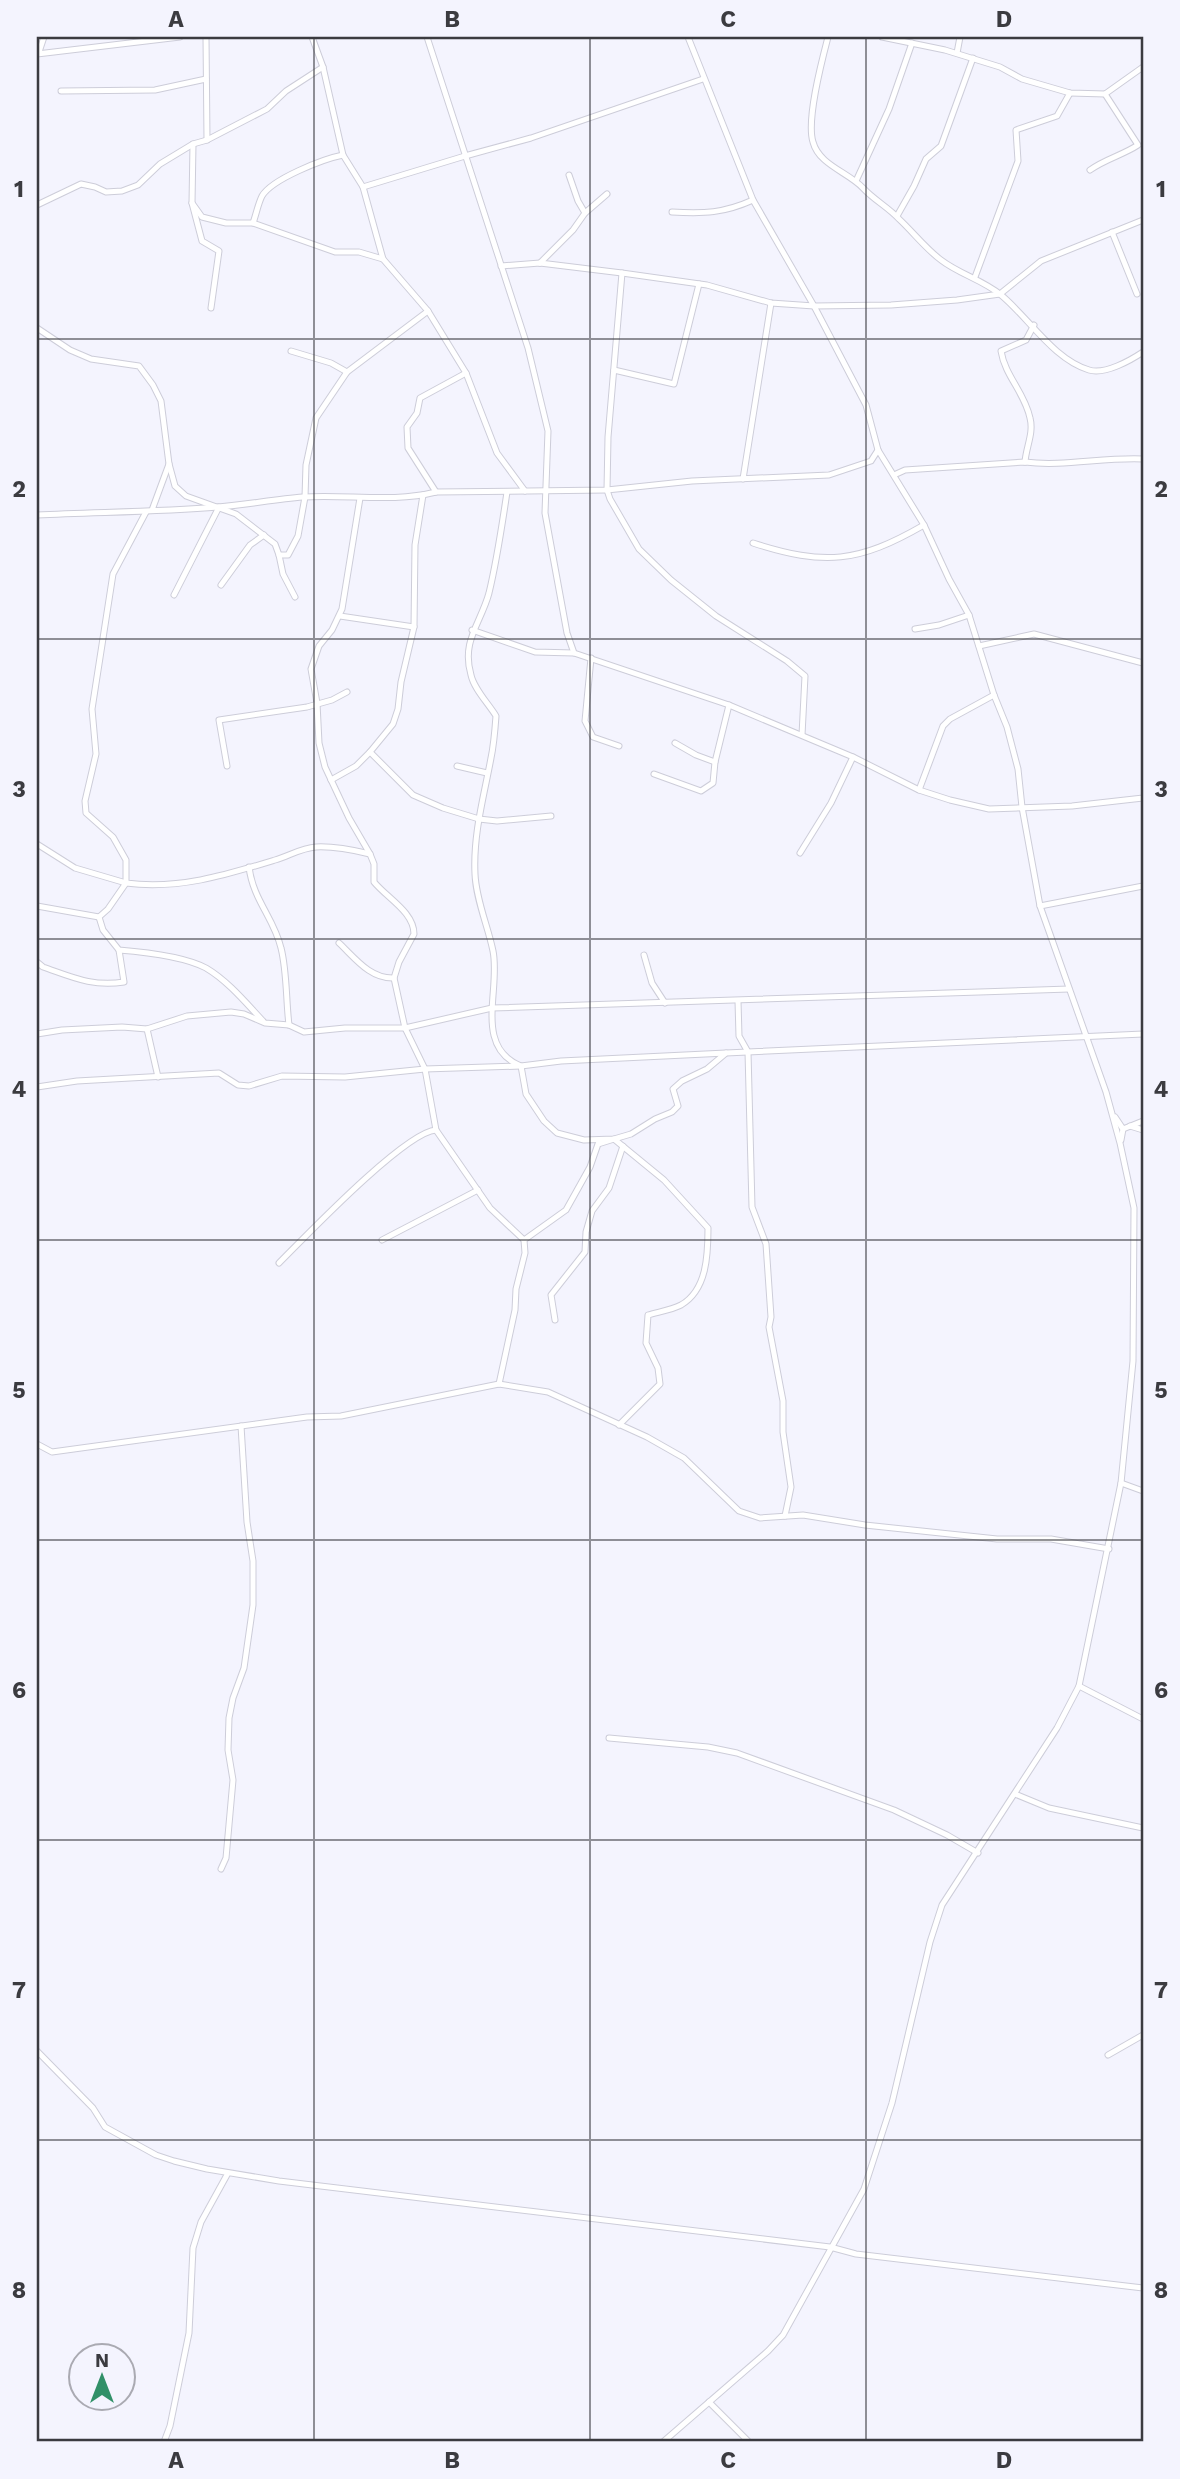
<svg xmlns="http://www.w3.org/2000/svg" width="1180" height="2479" viewBox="0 0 1180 2479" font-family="'Work Sans',sans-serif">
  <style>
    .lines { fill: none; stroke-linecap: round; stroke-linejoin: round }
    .street-casing { stroke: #cdcdd9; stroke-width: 7 }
    .street { stroke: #fff; stroke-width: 5 }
    .grid { fill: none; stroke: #3b3b40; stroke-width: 2; stroke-opacity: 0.55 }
    .neatline { fill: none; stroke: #3b3b40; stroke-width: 2.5 }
    .grid-label { font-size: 23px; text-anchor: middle; font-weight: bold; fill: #3b3b40 }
  </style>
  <rect width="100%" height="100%" fill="#f4f4fe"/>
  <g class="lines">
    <g class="street-casing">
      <g id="street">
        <polyline points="206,37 207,140"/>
        <polyline points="312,37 323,67 343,155 363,187 383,259 428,311 466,373 497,453 525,491"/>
        <polyline points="427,37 528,348 548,431 545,513 567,633 574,653 729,705 853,757 919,790 950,800 989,809 1072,806 1143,798"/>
        <path d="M 828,37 C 822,60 806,120 813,142 C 819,165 848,172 863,188 C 874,200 888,207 899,219 C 913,232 926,249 941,260 C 959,274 983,280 1001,295 C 1029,318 1053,359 1089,370 C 1105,375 1131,360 1143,352"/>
        <polyline points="882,37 945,50 1000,67 1022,79 1070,93 1105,94 1143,67"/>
        <polyline points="39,52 44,37"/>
        <polyline points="957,53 960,37"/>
        <polyline points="37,54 180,37"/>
        <polyline points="61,91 155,90 206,79"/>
        <polyline points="193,144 192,203 202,241 219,251 211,308"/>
        <path d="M 1090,170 C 1105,159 1123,155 1138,145 L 1105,94"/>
        <polyline points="856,181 889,109 912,43"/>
        <polyline points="363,187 465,156 531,138 703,79"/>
        <polyline points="192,203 202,217 226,223 253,223 335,252 359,252 383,259"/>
        <polyline points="37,205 81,184 95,187 106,192 122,191 138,185 160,164 193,144 207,140 267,109 286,91 323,67"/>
        <path d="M 672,212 C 704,214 724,213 753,200"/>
        <polyline points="585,213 607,194"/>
        <polyline points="897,216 914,186 926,159 941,146 973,58"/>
        <path d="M 253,223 C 256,215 258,204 262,196 C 272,179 323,159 343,155"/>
        <polyline points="1112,232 1137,294"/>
        <polyline points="540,263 573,230 585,213 578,201 569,175"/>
        <polyline points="501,266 540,263 622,273 707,285 771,303 814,306 891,305 957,300 1000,294 1041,261 1143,220"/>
        <polyline points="622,273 608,437 607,490 610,499 639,549 671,580 716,616 787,661 805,676 802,735"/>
        <polyline points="975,277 1018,161 1016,130 1057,116 1070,93"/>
        <polyline points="37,328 70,350 91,359 139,366 153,385 161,401 169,464 175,486 186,496 236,514 275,544 279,555 283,574 295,597"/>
        <polyline points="291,351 331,363 347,372"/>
        <polyline points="614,370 674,384 699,284"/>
        <path d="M 1025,462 C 1026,447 1034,433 1030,418 C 1025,393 1005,376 1001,351 L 1026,340 L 1034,325"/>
        <path d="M 894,475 L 905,470 L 1025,462 C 1063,467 1104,457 1143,459"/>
        <polyline points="743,479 771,303"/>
        <polyline points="436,492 408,448 407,427 417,413 420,398 466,373"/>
        <path d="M 507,492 C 502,526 497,560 489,593 C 481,623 461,641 471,675 C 474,689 488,703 496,716 C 495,730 494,744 491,758 C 484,796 473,834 475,874 C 476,900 488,926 493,951 C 501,989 473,1047 521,1066 L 526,1094 L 544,1121 L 557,1133 L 584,1140 L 614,1139 L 631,1134 L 655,1119 L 672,1112 L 678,1106 L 673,1089 L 682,1081 L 707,1069 L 726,1053 L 1143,1034"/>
        <polyline points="423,495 415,545 414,627 401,682 398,709 393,724 370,752 413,795 443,808 479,819 497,821 551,816"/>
        <polyline points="152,510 169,464"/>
        <path d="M 146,512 L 113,574 L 92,709 L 96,754 L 85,801 L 86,813 L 113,837 L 126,860 L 126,883 C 178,890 226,875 275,860 C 289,856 301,848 316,847 C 334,846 353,850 370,854"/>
        <path d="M 37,515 C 97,512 158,512 218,507 C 246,505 275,499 303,497 C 347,494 393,503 436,492 L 607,490 L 692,481 L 829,475 L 871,461 L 878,450"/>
        <path d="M 753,543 C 825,566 858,563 924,525"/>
        <polyline points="279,555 288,555 298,536 305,497 306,465 316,418 347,372 428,311"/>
        <polyline points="221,585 250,545 264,535"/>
        <polyline points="174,595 219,507"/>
        <polyline points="340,616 414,627"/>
        <polyline points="915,629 939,625 969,615"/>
        <polyline points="472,630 535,652 574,653"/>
        <polyline points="979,646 1034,634 1143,663"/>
        <polyline points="591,658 585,721 593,737 619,746"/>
        <polyline points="675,743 696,755 715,762"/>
        <polyline points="227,766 219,720 307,707 332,700 347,692"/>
        <polyline points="457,766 487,773"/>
        <polyline points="654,774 701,791 713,783 715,762 729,705"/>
        <polyline points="331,780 356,766 370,752"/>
        <polyline points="919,790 943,726 950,719 994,695"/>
        <path d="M 37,844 L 75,868 L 126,883 L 108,909 L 99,917 L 103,930 L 119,950 C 144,952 185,957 206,968 C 228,981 246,1003 263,1021"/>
        <polyline points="800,853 831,803 853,757"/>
        <path d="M 249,867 C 253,900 274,918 281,948 C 287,971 286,1001 289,1025"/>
        <polyline points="37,906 99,917"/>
        <polyline points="1040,906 1143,886"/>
        <path d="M 339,943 C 355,958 370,979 394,978 L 399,962 L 414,934 C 414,912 387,898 374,882 L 374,864 L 370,854 L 349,818 L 325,767 L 319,743 L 317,703 L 311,669 L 319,646 L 332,630 L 342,609 L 360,498"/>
        <polyline points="644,955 652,983 665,1003"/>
        <path d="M 37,962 L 43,967 C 72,977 92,987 124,982 L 119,950"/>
        <polyline points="394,978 405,1028 425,1069 436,1130 490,1208 524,1240"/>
        <polyline points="738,1001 739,1036 748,1052 752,1207 766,1244 771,1317 769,1327 783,1401 783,1432 791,1487 785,1516"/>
        <polyline points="147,1029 158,1077"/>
        <polyline points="37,1034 62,1030 122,1027 147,1029 187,1016 231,1012 244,1014 265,1023 289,1025 304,1032 345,1028 405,1028 492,1008 1069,989"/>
        <polyline points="37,1087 77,1081 219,1073 238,1085 249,1086 282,1076 345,1077 425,1069 521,1066 561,1061 726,1053"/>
        <polyline points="1115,1117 1123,1129 1121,1140"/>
        <polyline points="1130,1126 1143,1130"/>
        <polyline points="1123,1129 1143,1121"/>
        <polyline points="382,1240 478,1190"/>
        <path d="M 279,1263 C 306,1236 405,1132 436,1130"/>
        <polyline points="555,1320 551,1295 585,1252 586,1232 592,1211 609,1188 623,1146"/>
        <path d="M 499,1384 L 515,1310 L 516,1289 L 525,1253 L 524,1240 L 566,1210 L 590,1167 L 598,1144 L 614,1139 L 664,1180 L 708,1228 C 708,1255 707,1290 681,1305 C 671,1310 658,1312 648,1315 L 646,1343 L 658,1368 L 660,1384 L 619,1425"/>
        <polyline points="37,1444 52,1452 307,1417 341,1416 499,1384 548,1392 647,1437 684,1458 739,1511 760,1518 803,1515 865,1525 997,1539 1051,1539 1109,1549"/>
        <polyline points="1121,1483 1143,1491"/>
        <polyline points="1079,1686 1143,1719"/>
        <polyline points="609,1738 708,1747 737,1753 894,1810 947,1835 978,1853"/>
        <polyline points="1015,1794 1049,1808 1143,1828"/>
        <polyline points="221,1869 226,1858 233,1780 228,1750 229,1718 233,1698 244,1668 253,1605 253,1561 247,1522 241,1426"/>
        <polyline points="37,2051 93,2108 105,2127 156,2155 174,2161 207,2169 279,2181 830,2247 856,2254 1143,2288"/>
        <polyline points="1108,2055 1143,2035"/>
        <polyline points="709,2402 749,2442"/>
        <polyline points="164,2442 170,2426 189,2333 193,2248 201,2222 228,2173"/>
        <polyline points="663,2442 768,2351 783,2335 864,2189 892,2103 930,1942 942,1905 1057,1728 1079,1686 1121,1483 1133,1361 1134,1208 1120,1143 1106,1092 1040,906 1022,807 1018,769 1007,727 994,695 969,615 949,579 924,525 878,450 866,405 814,306 753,200 688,37"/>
      </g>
    </g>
    <use href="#street" class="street"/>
  </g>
  <path class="grid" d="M 314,37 L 314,2442M 590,37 L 590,2442M 866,37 L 866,2442M 37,339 L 1143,339M 37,639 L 1143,639M 37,939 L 1143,939M 37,1240 L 1143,1240M 37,1540 L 1143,1540M 37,1840 L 1143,1840M 37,2140 L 1143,2140"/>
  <rect width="1180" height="2479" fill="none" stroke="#f4f4fe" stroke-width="77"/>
  <g transform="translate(102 2377)"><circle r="33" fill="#f4f4fe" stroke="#aaaab2" stroke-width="2"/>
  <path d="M0-5L12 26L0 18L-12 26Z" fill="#319068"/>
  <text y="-10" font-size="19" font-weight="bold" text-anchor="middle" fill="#3b3b40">N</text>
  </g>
  <rect x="38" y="38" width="1104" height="2402" class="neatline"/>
  <g class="grid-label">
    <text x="176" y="27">A</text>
    <text x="452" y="27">B</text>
    <text x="728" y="27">C</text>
    <text x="1004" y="27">D</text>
    <text x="19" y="197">1</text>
    <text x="1161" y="197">1</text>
    <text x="19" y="497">2</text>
    <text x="1161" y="497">2</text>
    <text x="19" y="797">3</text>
    <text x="1161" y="797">3</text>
    <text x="19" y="1097">4</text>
    <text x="1161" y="1097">4</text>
    <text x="19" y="1398">5</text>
    <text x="1161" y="1398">5</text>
    <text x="19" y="1698">6</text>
    <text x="1161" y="1698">6</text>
    <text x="19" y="1998">7</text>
    <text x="1161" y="1998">7</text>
    <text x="19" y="2298">8</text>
    <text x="1161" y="2298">8</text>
    <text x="176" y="2468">A</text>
    <text x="452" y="2468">B</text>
    <text x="728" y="2468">C</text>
    <text x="1004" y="2468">D</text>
  </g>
</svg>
